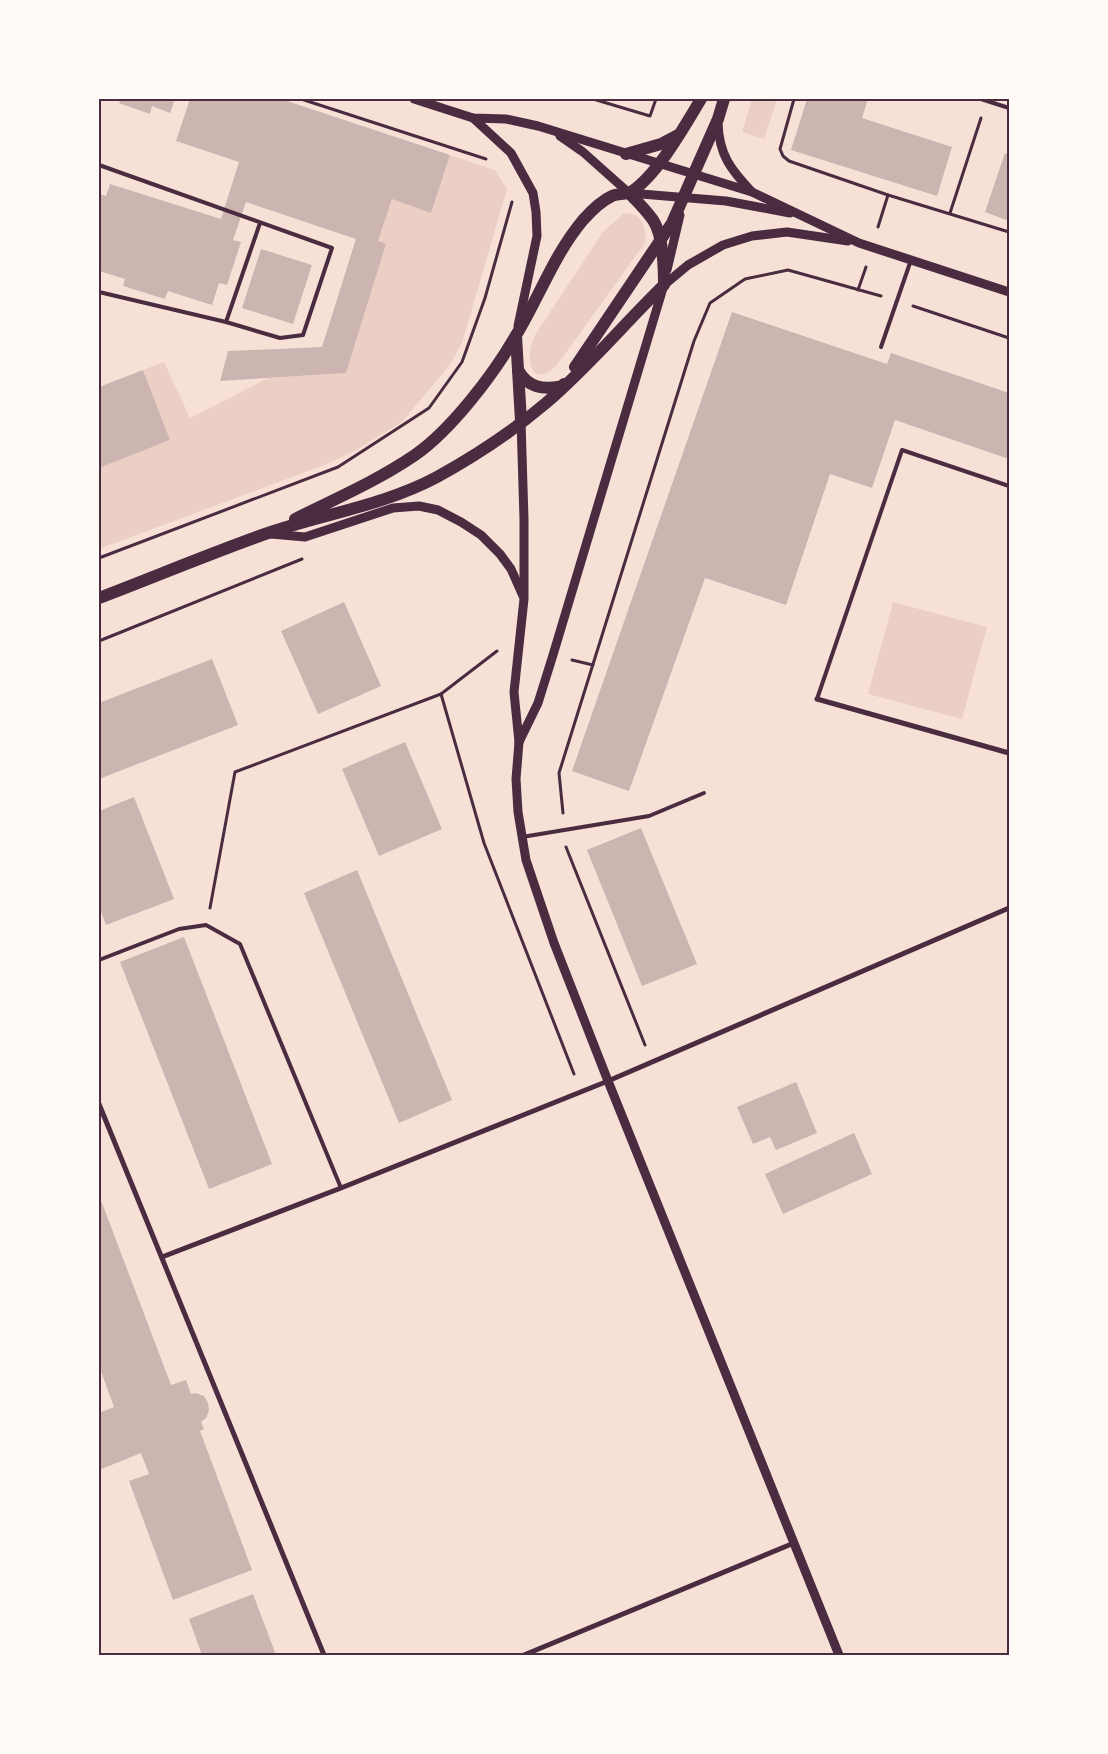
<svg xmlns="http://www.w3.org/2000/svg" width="1108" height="1754" viewBox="0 0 1108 1754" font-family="Raleway,sans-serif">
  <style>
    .green { fill: #ebcfc5 }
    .building { fill: #ccb4b1 }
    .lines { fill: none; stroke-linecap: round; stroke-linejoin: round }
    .path { stroke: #4a2c40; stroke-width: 3 }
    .service { stroke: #4a2c40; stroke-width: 4 }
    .minor { stroke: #4a2c40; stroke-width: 5 }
    .tertiary { stroke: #4a2c40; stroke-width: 9 }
    .primary { stroke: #4a2c40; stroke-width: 12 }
    .neatline { fill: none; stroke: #4a2c40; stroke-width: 2 }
  </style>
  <rect width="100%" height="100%" fill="#f7e1d7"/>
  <g class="green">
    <polygon points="752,99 777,99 764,139 742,132"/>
    <polygon points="450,155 495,170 507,189 462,343 449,366 402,422 355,451 327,464 99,549 99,468 170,440 143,370 164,362 190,418 268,378 346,373 386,244 378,241 392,199 431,212"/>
    <path d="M 630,213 C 643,217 647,230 645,243 L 557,365 C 542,380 529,377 530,355 C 530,348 533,341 535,335 L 603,232 L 623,214 Z"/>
    <polygon points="893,602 987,627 962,719 868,694"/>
  </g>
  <g class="building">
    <polygon points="121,99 175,99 170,113 152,106 150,114 119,103"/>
    <polygon points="190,99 281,99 450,155 431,213 392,199 378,241 386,244 346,373 220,381 228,351 322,347 356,239 246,202 233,240 241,242 227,285 219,283 212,305 168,291 165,299 123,286 125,279 99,271 99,194 106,196 110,184 221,219 239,162 176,141"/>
    <polygon points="807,99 868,99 862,118 952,147 937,196 791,150"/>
    <polygon points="1005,153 1009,155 1009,221 985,212"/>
    <polygon points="261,249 312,265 293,324 242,308"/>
    <polygon points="732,312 887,364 891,353 1009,393 1009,459 895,420 872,488 830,474 786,605 705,578 629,791 572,771"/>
    <polygon points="143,370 170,440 99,468 99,387"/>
    <polygon points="344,602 381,686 318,714 281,631"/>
    <polygon points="212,659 238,725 99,779 99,703"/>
    <polygon points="405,742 442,829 379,856 342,769"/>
    <polygon points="134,797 174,899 106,925 99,906 99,811"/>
    <polygon points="641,828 697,964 642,986 587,850"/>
    <polygon points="357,870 452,1100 399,1123 304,893"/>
    <polygon points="184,937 272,1164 209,1189 120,962"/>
    <polygon points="796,1082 817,1133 776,1150 770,1137 753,1144 737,1107"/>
    <polygon points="854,1133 872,1174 783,1214 765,1174"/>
    <polygon points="99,1195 171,1385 186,1380 191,1394 196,1393 204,1396 208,1403 209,1411 206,1418 201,1422 204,1429 200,1431 252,1570 173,1600 129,1481 149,1474 141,1453 99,1470 99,1413 114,1407 99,1366"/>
    <polygon points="253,1594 276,1655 202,1655 189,1619"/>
  </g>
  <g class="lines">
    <g class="path">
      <polyline points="301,99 486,159"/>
      <polyline points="593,99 650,116 656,99"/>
      <polyline points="794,99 780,149 783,156 789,161 888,195 1009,232"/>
      <polyline points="950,213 981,118"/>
      <polyline points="878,227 888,195"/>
      <polyline points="858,290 866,267"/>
      <polyline points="913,306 1009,338"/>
      <polyline points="99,558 338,467 429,408 462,362 485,298 512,202"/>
      <polyline points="99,641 302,559"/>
      <polyline points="497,651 441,694 484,843 574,1074"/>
      <polyline points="572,660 593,665"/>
      <polyline points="563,813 559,773 694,341 710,303 745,279 788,270 881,296"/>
      <polyline points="566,847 645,1045"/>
      <polyline points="210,908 235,772 441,694"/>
    </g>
    <g class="service">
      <polyline points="981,99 1009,108"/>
      <polyline points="99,165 332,248 303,335 280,338 226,322 99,292"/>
      <polyline points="226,322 260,223"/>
      <polyline points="881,347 911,260"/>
      <polyline points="817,699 902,450 1009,486"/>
      <polyline points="522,837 649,816 704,793"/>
      <polyline points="99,960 179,929 206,925 240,944 341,1188"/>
    </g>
    <g class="minor">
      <polyline points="817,699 1009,753"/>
      <polyline points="99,1104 324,1655"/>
      <polyline points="162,1257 341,1188 608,1081 1009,908"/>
      <polyline points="524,1655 794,1543"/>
    </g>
    <g class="tertiary">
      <polyline points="414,99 473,118 506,119 538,126 752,192 859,243 1009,292"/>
      <polyline points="473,118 511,153 533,193 536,212 537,236 518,326"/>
      <path d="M 718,123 C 719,155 731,170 752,192"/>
      <polyline points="560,136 583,152 629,193 726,201 790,213"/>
      <polyline points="667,270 680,215"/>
      <polyline points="664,285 688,265 723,245 752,236 787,232 848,241"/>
      <polyline points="521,421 524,519 524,599 514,692 519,742 516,779 518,812 526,860 554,943 608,1081 839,1655"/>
      <polyline points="271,534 305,537 393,508 419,506 438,510 461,522 481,535 500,554 511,569 523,596"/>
      <polyline points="519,742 538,703 553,655 663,288"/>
    </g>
    <g class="primary">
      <polyline points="626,154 661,144 678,135"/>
      <polyline points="516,336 521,421"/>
      <polyline points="575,367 672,223 718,119 724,99"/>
      <path d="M 518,370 C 528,388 543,390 562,386 L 564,384"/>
      <path d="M 295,519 C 335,499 377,481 415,455 C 451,430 493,375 515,337 C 539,298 553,256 583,220 C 591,211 601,201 612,196 C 618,193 625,195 631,192 C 658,174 684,127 701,99"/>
      <path d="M 99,598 C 154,577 209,554 265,534 C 322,514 383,506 437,477 C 475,456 513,431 546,403 C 588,367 624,324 664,285 C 664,267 663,235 653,220 C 646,210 637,201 629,193"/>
    </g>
  </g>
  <rect width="1108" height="1754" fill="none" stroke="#fffaf5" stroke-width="200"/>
  <rect x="100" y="100" width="908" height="1554" class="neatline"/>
</svg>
